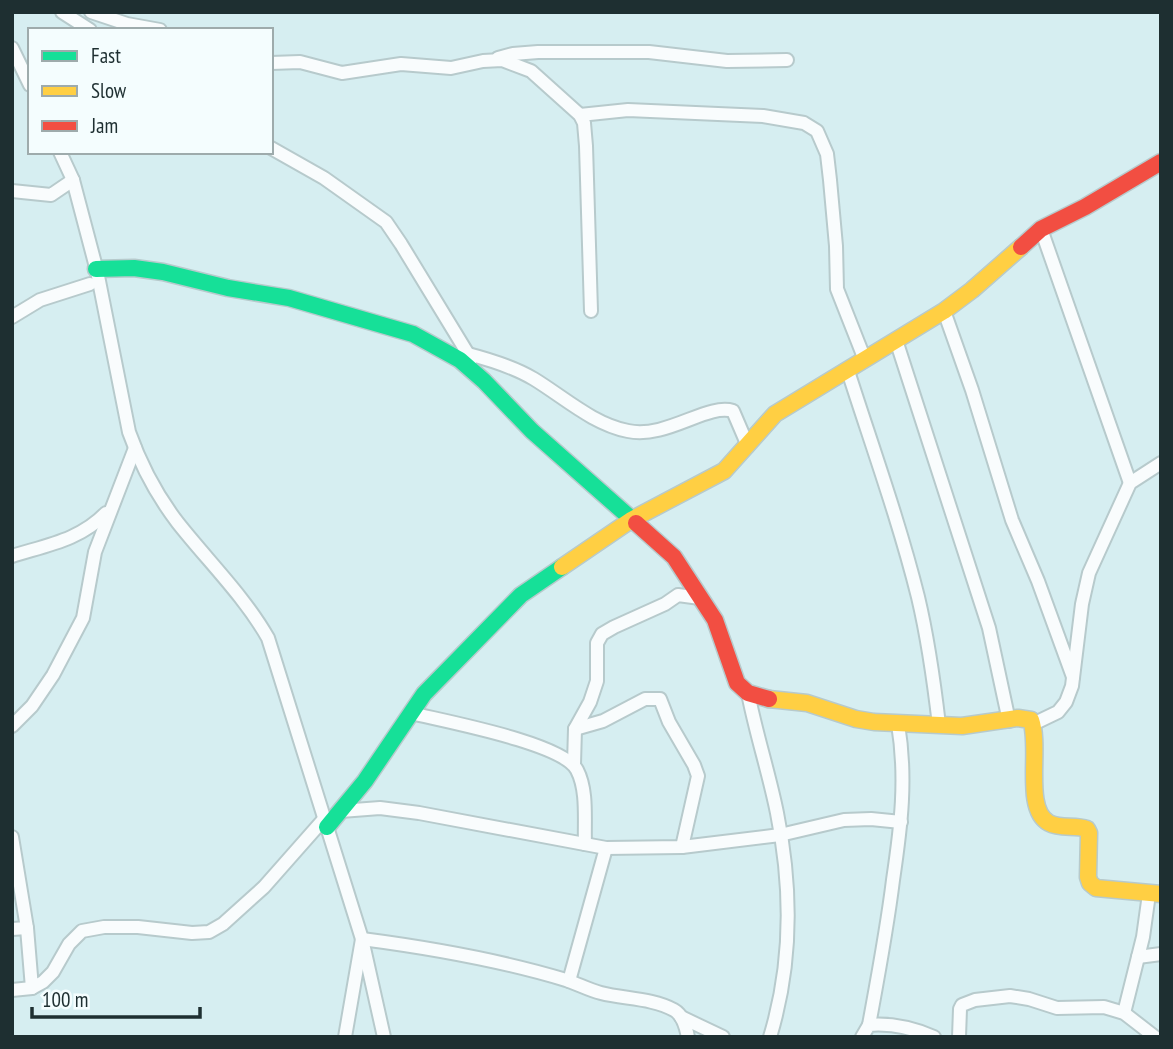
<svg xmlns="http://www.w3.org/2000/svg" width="1173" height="1049" viewBox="0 0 1173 1049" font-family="'PT Sans Narrow',sans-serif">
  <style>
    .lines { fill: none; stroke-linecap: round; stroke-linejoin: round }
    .street-casing { stroke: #b7cacc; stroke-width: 16 }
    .fast-casing { stroke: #b7cacc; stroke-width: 19 }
    .slow-casing { stroke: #b7cacc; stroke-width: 19 }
    .jam-casing { stroke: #b7cacc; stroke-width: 19 }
    .street { stroke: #f9fcfd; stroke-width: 12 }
    .fast { stroke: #16e098; stroke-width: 16 }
    .slow { stroke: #ffcf43; stroke-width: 16 }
    .jam { stroke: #f24e42; stroke-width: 16 }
  </style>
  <rect width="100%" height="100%" fill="#d6eef1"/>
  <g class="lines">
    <g class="street-casing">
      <g id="street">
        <polyline points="62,12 90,30"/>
        <polyline points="91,12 127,24 160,30"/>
        <polyline points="12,48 30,85"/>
        <polyline points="498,58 513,54 538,52 649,52 727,61 787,60"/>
        <polyline points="271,63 300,62 342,73 401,64 451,68 483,61 502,60 531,71 580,115 584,123 586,146 591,311"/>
        <polyline points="580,115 628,110 763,116 804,123 817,131 827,154 830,180 836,246 837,289 865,360"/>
        <polyline points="271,148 324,178 386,222 401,244 471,359"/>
        <path d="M 60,152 L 73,180 L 97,271 L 129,432 C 140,463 158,497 178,523 C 208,561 244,596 268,638 L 362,939 L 384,1037"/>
        <polyline points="12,191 51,195 73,180"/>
        <polyline points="1041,229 1130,483"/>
        <polyline points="944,311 972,390 1012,520 1038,581 1073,677"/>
        <polyline points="12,317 40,300 90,284"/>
        <polyline points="896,340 989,628 1009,721"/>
        <path d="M 468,354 C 491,360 514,367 534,379 C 565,398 593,424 628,431 C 667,439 707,403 733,411 L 748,446"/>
        <path d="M 848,371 C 872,446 899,521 918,597 C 928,639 934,682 939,725"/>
        <path d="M 12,556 C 47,545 80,540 106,513"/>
        <path d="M 748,693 C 756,734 769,773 777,813 C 792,887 792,965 770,1037"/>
        <path d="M 411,713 C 443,721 563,743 577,770 C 588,791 584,821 585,844"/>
        <polyline points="1033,724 1058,712 1066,702 1072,686 1082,604 1089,573 1130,483 1161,463"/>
        <polyline points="12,726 32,706 53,675 83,618 95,552 135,448"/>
        <polyline points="575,729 603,721 645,699 660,699 669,722 694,765 698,776 682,847"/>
        <polyline points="574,764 575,729 590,702 597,681 597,643 602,634 614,627 665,604 678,595 700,598"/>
        <polyline points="341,811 380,808 419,813 606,848 682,847 780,835 844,820 871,819 901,822"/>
        <polyline points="12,837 27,928 32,988"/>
        <polyline points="12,929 27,928"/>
        <polyline points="1138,957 1161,954"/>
        <polyline points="569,981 606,848"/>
        <polyline points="12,990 32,988 43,982 53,972 69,944 82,931 104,927 138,927 192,933 209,932 223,924 264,887 324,819"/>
        <polyline points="1124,1013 1143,937 1149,894"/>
        <polyline points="681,1017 723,1037"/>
        <path d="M 869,1025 C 878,976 887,929 893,880 C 901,826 907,778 898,724"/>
        <path d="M 345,1037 L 362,939 C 431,948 500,960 566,980 C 578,984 589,990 601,993 C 624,999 652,998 674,1010 C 683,1015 686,1027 688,1037"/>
        <path d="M 862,1037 L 869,1025 C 893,1023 913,1028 934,1037"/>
        <polyline points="959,1037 960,1009 962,1005 975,1000 1010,996 1029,999 1057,1008 1104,1007 1124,1013 1155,1037"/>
      </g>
    </g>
    <g class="fast-casing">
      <g id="fast">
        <polyline points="96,269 134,268 163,272 228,288 289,298 413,334 460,360 484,381 532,431 636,523"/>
        <polyline points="327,827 365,781 424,694 521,595 562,567"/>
      </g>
    </g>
    <g class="slow-casing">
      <g id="slow">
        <polyline points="562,567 631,520 724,471 775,414 944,311 972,290 1021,247"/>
        <path d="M 769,699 L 807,703 L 856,719 L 874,722 L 962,726 L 1018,718 L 1031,720 C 1041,748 1023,809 1049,823 C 1060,829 1075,825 1087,829 L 1089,833 L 1088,877 L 1090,883 L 1096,888 L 1161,894"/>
      </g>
    </g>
    <g class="jam-casing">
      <g id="jam">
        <polyline points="1021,247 1041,229 1085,207 1161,162"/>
        <polyline points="636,523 674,557 715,620 737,683 748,693 769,699"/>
      </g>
    </g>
    <use href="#street" class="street"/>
    <use href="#fast" class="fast"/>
    <use href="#slow" class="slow"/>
    <use href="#jam" class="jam"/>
  </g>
  <rect width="1173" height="1049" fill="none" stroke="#1e2f31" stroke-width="28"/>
  <rect x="28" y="28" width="245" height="126" fill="#f4fdfe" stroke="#9eabac" stroke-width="2"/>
  <rect x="42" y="51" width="35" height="10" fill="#16e098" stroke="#9eabac" stroke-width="2"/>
  <text x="91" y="63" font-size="21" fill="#1e2f31">Fast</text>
  <rect x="42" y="86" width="35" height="10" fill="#ffcf43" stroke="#9eabac" stroke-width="2"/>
  <text x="91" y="98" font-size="21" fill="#1e2f31">Slow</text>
  <rect x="42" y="121" width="35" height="10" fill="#f24e42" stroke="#9eabac" stroke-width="2"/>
  <text x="91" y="133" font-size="21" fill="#1e2f31">Jam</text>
  <path d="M32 1007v10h168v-10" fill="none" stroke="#1e2f31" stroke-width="3.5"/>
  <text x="42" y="1007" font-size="21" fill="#1e2f31" stroke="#f4fdfe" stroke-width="5" paint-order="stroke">100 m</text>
</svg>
